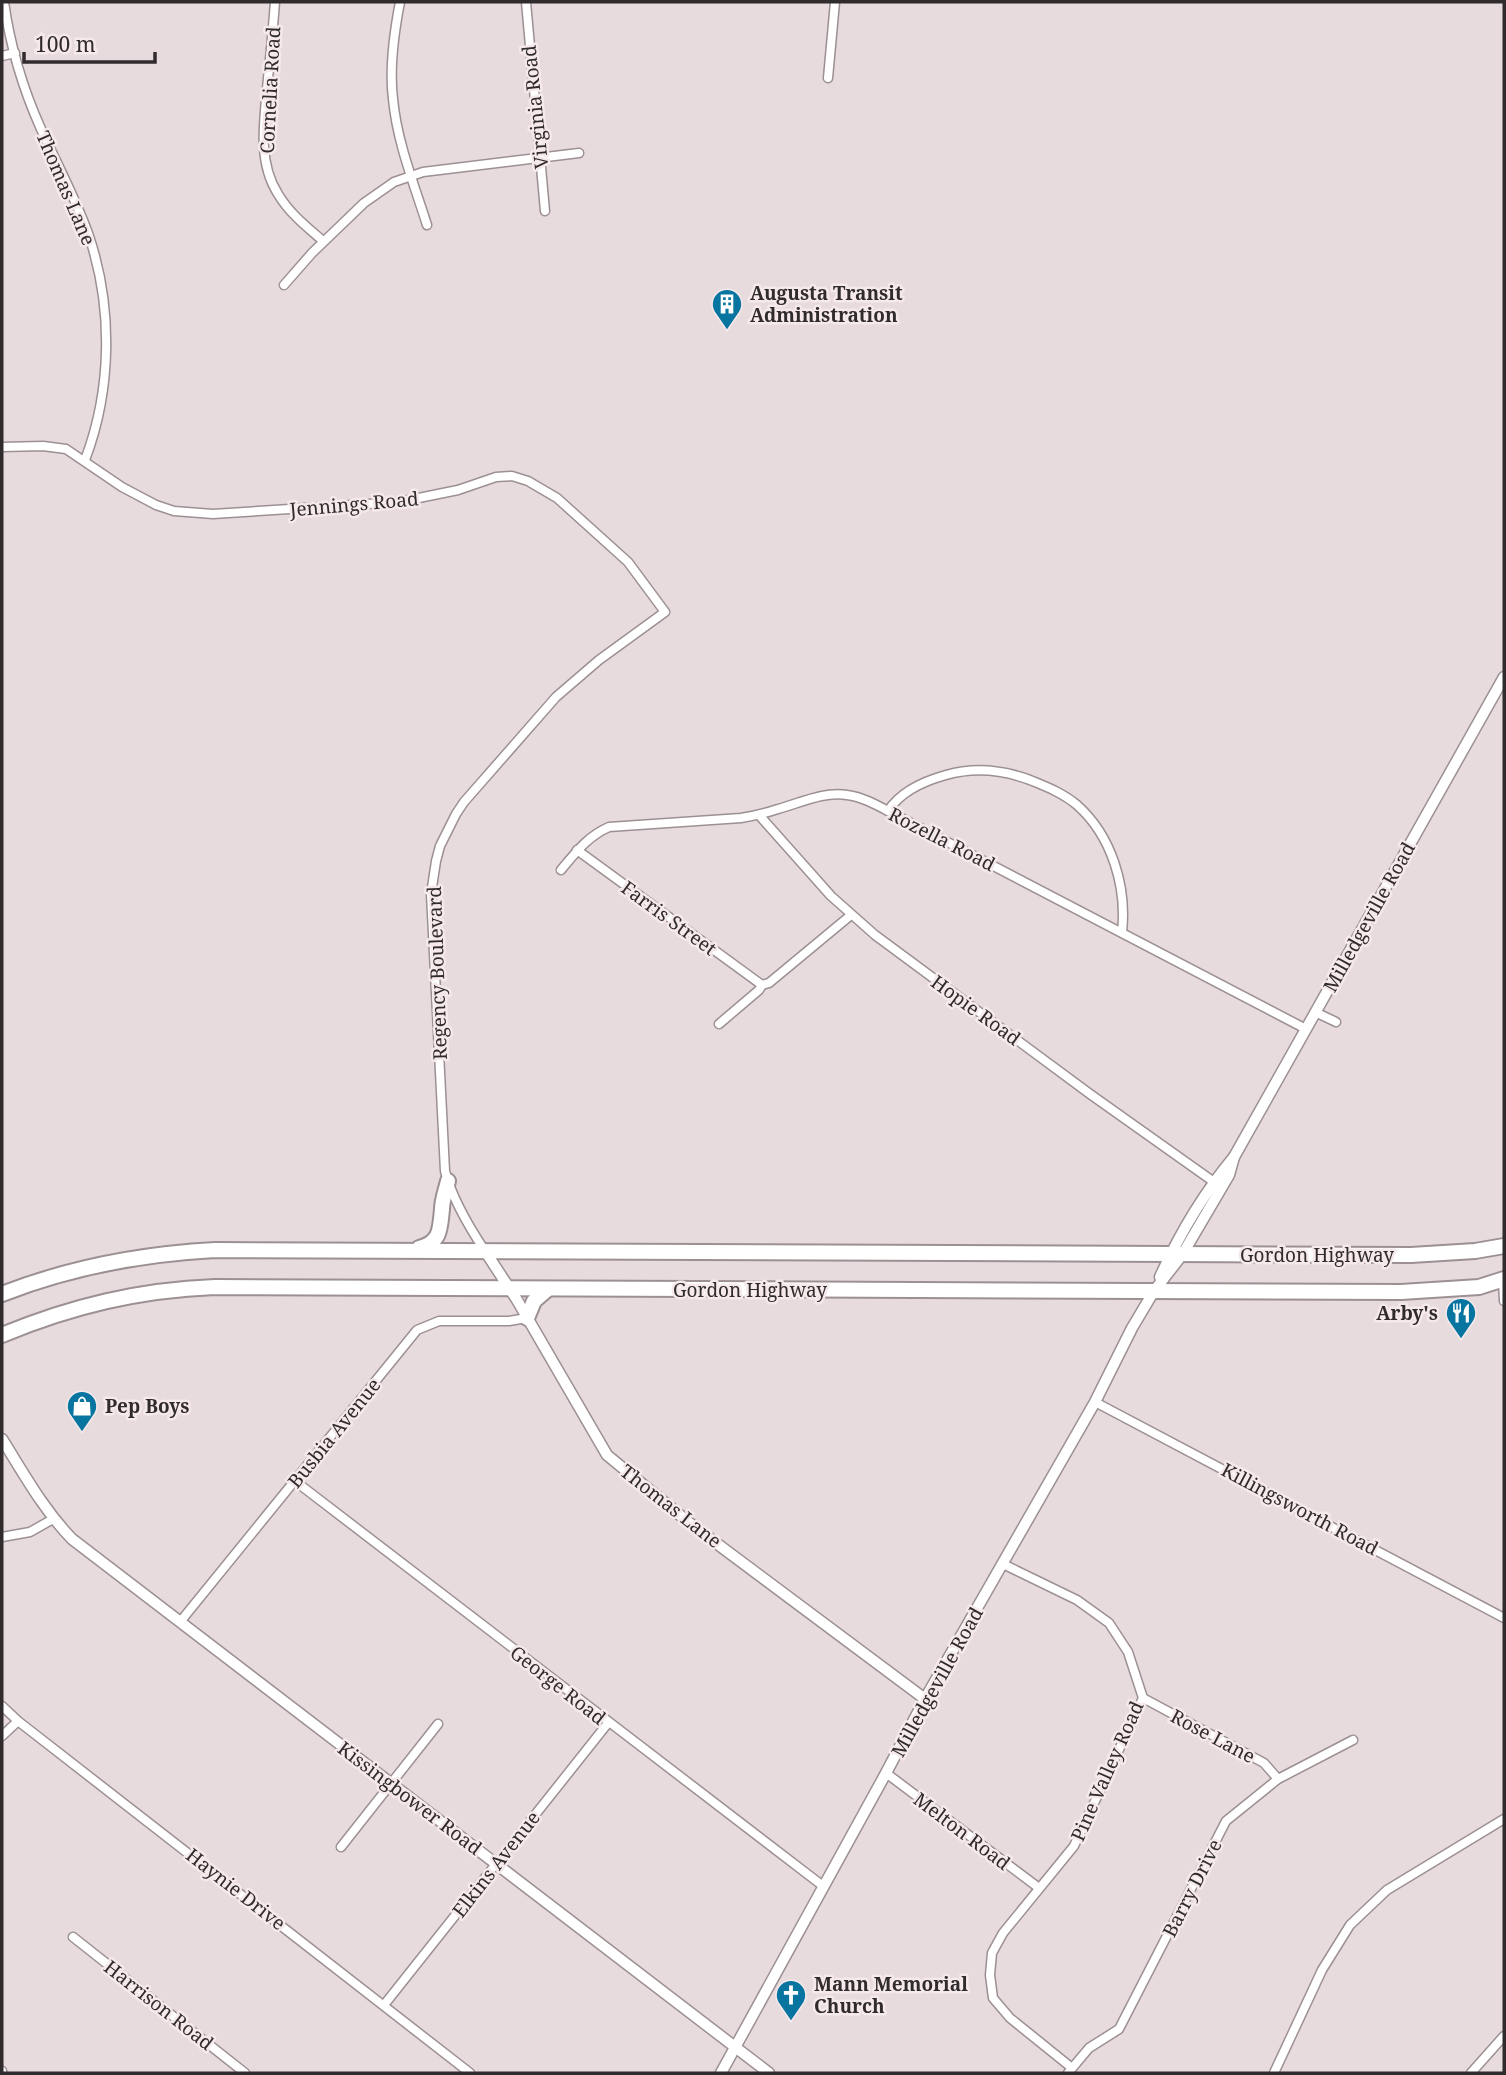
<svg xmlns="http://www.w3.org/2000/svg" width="1506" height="2075" viewBox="0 0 1506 2075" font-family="'Noto Serif',serif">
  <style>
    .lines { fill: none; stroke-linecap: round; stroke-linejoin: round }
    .minor-casing { stroke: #9c9092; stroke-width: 11 }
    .tertiary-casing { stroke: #9c9092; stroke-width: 13 }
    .trunk-casing { stroke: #9c9092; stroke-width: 18 }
    .minor { stroke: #fff; stroke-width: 8 }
    .tertiary { stroke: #fff; stroke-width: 10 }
    .trunk { stroke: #fff; stroke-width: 14 }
    .labels { text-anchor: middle; stroke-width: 5; stroke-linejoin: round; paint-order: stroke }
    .street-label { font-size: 19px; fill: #302b2c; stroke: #f5e9eb }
    .poi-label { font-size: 19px; font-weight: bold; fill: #302b2c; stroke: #f5e9eb; text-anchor: start }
  </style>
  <rect width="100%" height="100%" fill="#e8dbdd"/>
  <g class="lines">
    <g class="minor-casing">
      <g id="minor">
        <path d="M 4,2 C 10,45 23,89 41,129 C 57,164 76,199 89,236 C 113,308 112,389 85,460"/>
        <path d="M 275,2 C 273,27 271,52 268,78 C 265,116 256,160 278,194 C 289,213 307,227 323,241"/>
        <path d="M 400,2 C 394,33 389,67 393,99 C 397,142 414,184 427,225"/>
        <polyline points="526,2 545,211"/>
        <polyline points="2,56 15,53"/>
        <polyline points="828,78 835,2"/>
        <polyline points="284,285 312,253 364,203 394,182 423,172 579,153"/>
        <path d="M 2,447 L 43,446 L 66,449 L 122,487 L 156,505 L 174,511 L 213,514 L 399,502 L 458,490 L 496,477 L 512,476 L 528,481 L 557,498 L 628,562 L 665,612 L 599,660 L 556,697 L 464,802 L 456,814 L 440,846 L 436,861 L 431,894 L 445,1171 C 452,1198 469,1227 485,1251"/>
        <path d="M 888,811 C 901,791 924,781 946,775 C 974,767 1003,770 1030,780 C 1047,787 1063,793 1077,805 C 1112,836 1127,887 1122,932"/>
        <polyline points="759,815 831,896 875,935 1090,1094 1214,1182"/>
        <polyline points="577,850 762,985 769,983 851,915"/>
        <path d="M 561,870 C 576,852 588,836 609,827 L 741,818 C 754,816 766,813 778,809 C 800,803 824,791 847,795 C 862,797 875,804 888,811 L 1306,1029"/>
        <polyline points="1315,1012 1336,1022"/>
        <polyline points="719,1024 759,990 762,985"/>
        <polyline points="1503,1280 1504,1301"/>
        <polyline points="1095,1402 1504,1618"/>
        <polyline points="295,1481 823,1886"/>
        <polyline points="2,1537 30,1532 53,1519"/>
        <polyline points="1003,1564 1077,1600 1109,1623 1128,1652 1143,1698 1074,1846 1003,1933 992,1953 990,1975 993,1998 1010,2018 1072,2068"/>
        <polyline points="180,1622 417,1330 439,1321 509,1321 527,1318"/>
        <polyline points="1143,1698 1264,1763 1278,1779"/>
        <polyline points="2,1706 18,1721 470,2073"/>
        <polyline points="2,1736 18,1721"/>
        <polyline points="886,1773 1039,1888"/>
        <polyline points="341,1847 438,1724"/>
        <polyline points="73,1937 245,2073"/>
        <polyline points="384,2005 608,1723"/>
        <polyline points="2,2071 2,2073"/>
        <polyline points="1068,2073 1089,2048 1119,2029 1226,1821 1278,1779 1353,1740"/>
        <polyline points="1274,2073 1322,1970 1350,1925 1387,1890 1504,1819"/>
        <polyline points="1471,2073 1504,2036"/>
      </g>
    </g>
    <g class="tertiary-casing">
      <g id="tertiary">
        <polyline points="485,1251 517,1300 607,1455 692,1525 925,1699"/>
        <path d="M 1160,1277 C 1179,1235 1204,1193 1234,1157 L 1504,677"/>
        <path d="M 2,1439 C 24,1474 43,1509 72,1539 L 769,2073"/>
        <polyline points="721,2073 886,1773 925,1699 1095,1402 1132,1328 1154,1291 1182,1255 1229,1175 1234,1157"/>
      </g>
    </g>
    <g class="trunk-casing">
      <g id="trunk">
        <path d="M 419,1248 C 441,1243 440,1228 442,1209 C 442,1200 446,1190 448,1181"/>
        <path d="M 2,1294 C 71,1267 141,1254 215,1250 L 1411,1255 L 1475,1251 L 1504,1246"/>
        <polyline points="527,1318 534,1301 548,1289"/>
        <path d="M 2,1335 C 72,1306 139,1290 215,1287 L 1401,1292 L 1479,1287 L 1504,1279"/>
      </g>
    </g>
    <use href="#minor" class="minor"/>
    <use href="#tertiary" class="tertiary"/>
    <use href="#trunk" class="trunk"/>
  </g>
  <defs>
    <g id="building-pin" transform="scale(1.575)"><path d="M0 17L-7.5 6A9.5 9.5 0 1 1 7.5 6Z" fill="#0775a0" stroke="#f5e9eb"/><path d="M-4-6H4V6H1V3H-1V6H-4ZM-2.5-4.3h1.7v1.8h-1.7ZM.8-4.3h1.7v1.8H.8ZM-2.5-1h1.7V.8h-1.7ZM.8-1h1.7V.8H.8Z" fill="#fff"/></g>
    <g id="restaurant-pin" transform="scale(1.575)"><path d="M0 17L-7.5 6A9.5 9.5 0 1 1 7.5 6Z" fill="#0775a0" stroke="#f5e9eb"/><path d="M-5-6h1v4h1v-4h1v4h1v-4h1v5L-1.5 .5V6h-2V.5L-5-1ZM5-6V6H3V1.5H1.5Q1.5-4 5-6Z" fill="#fff"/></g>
    <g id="shop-pin" transform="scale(1.575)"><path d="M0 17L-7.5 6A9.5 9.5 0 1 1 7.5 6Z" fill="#0775a0" stroke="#f5e9eb"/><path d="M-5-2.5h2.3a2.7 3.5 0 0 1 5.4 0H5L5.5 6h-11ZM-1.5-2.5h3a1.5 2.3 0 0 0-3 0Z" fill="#fff"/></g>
    <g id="church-pin" transform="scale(1.575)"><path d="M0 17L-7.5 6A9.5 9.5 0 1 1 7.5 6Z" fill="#0775a0" stroke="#f5e9eb"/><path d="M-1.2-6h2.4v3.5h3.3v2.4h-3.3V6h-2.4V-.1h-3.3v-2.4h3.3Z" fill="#fff"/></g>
  </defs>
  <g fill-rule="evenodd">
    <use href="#building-pin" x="727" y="304"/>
    <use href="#restaurant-pin" x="1461" y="1313"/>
    <use href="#shop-pin" x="82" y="1406"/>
    <use href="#church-pin" x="791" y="1995"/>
  </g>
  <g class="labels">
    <g class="street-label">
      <text transform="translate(270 90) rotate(-87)" y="7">Cornelia Road</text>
      <text transform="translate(535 107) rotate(-96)" y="7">Virginia Road</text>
      <text transform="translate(66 188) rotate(67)" y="7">Thomas Lane</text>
      <text transform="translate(354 504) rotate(-5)" y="7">Jennings Road</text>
      <text transform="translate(942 839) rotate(27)" y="7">Rozella Road</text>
      <text transform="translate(1369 917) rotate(-61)" y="7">Milledgeville Road</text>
      <text transform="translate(669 918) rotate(36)" y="7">Farris Street</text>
      <text transform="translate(437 973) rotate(-92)" y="7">Regency Boulevard</text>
      <text transform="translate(976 1010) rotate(36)" y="7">Hopie Road</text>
      <text x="1317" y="1262">Gordon Highway</text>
      <text x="750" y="1297">Gordon Highway</text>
      <text transform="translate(334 1433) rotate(-51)" y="7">Busbia Avenue</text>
      <text transform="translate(671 1506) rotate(38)" y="7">Thomas Lane</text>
      <text transform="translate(1300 1509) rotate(28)" y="7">Killingsworth Road</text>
      <text transform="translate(937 1682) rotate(-61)" y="7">Milledgeville Road</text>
      <text transform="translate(558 1685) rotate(38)" y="7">George Road</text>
      <text transform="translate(1213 1736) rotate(28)" y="7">Rose Lane</text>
      <text transform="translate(1107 1771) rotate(-66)" y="7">Pine Valley Road</text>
      <text transform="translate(410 1798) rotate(37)" y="7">Kissingbower Road</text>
      <text transform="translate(962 1831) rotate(37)" y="7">Melton Road</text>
      <text transform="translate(496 1864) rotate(-52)" y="7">Elkins Avenue</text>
      <text transform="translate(1192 1888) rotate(-63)" y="7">Barry Drive</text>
      <text transform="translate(236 1889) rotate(38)" y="7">Haynie Drive</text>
      <text transform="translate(159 2005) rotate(38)" y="7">Harrison Road</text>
    </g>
    <g class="poi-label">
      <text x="750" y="300">Augusta Transit<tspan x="750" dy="22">Administration</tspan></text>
      <text x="1438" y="1320" text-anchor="end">Arby's</text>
      <text x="105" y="1413">Pep Boys</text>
      <text x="814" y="1991">Mann Memorial<tspan x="814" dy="22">Church</tspan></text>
    </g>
  </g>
  <rect width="1506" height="2075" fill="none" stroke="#302b2c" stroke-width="7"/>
  <path d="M24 52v10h131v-10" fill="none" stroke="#302b2c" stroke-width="3.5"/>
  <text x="35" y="52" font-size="21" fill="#302b2c" stroke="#f5e9eb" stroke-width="5" paint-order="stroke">100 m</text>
</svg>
